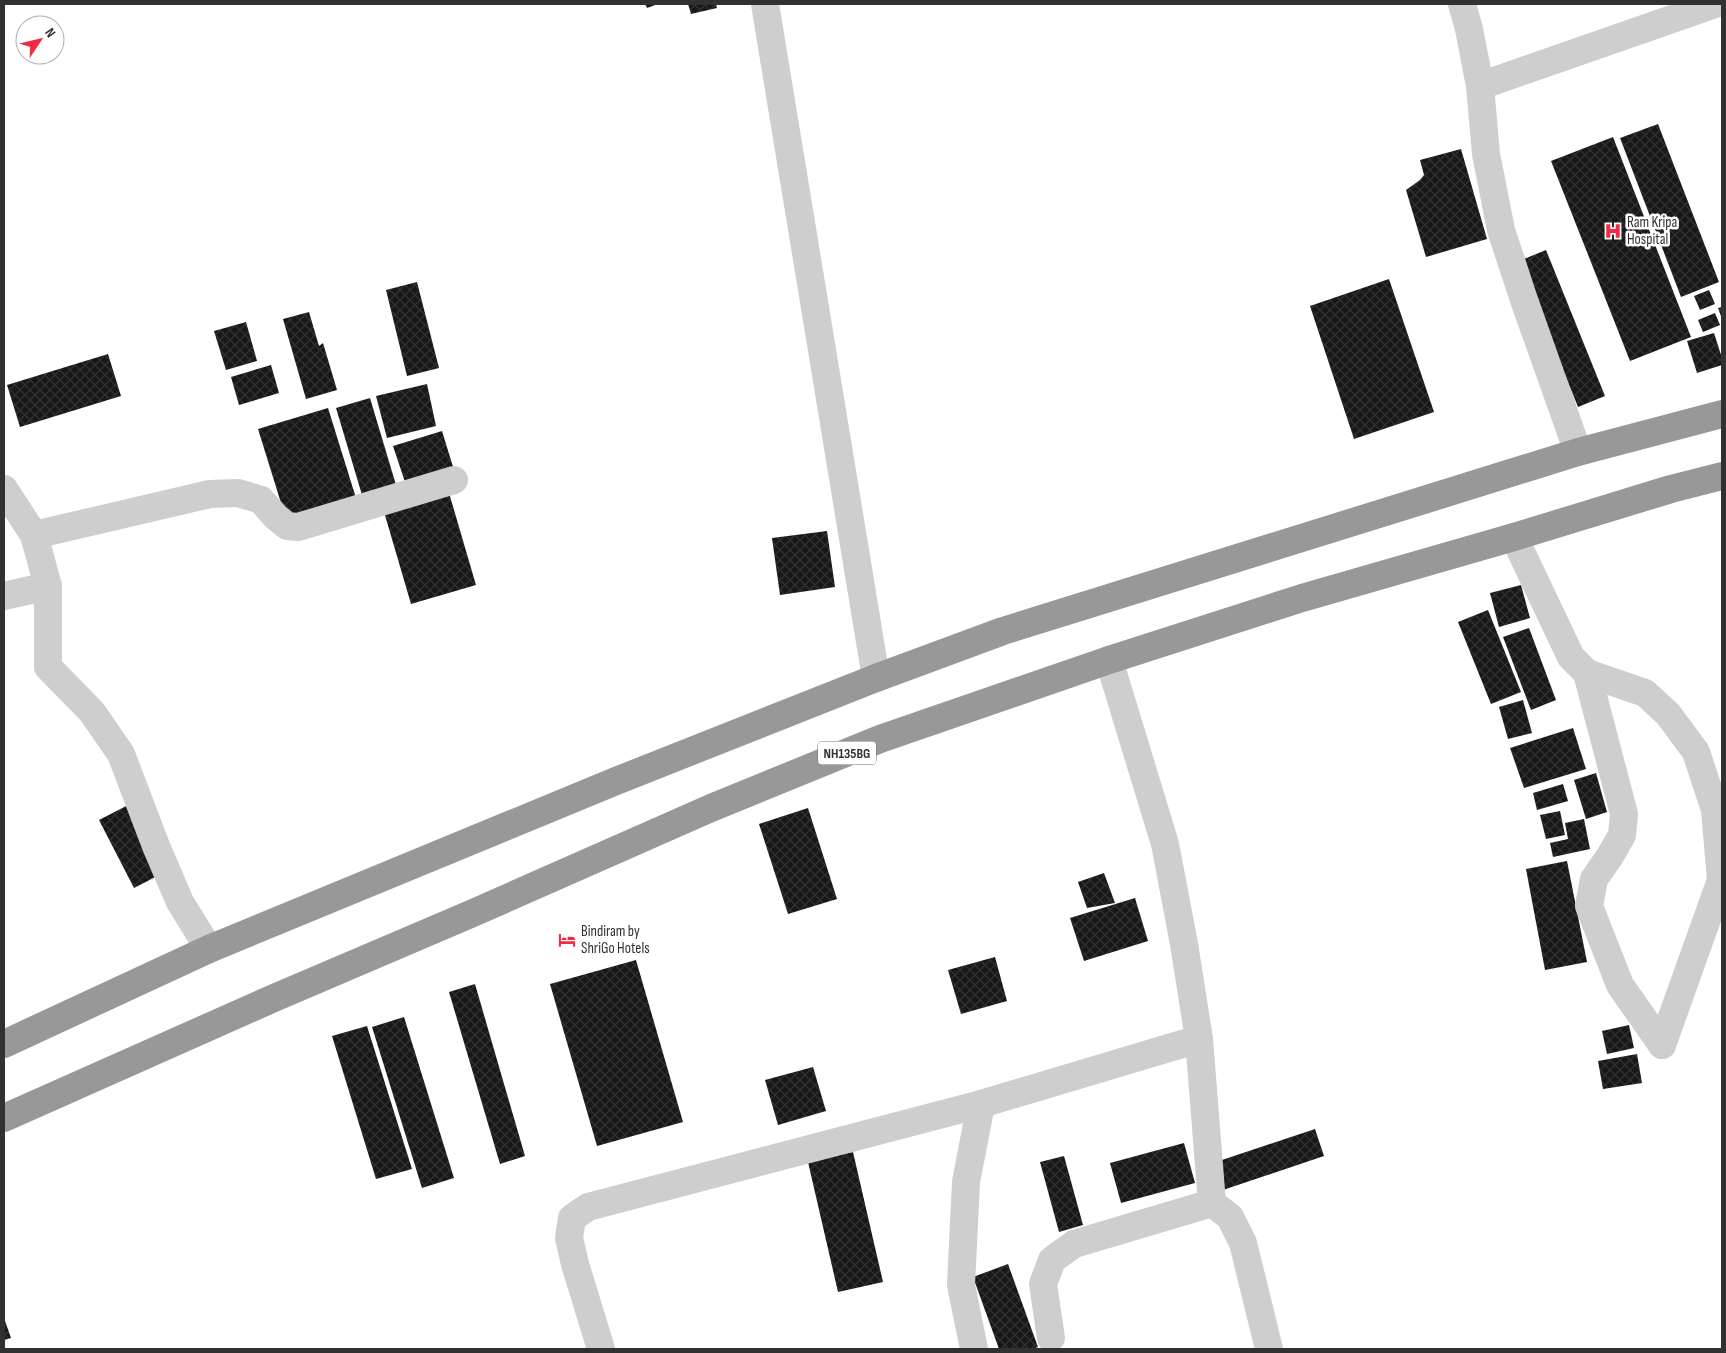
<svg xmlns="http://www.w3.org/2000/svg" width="1726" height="1353" viewBox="0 0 1726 1353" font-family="'Sofia Sans Condensed',sans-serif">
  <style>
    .building { fill: url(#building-cross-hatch) }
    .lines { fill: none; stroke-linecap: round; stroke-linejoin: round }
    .street { stroke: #cecece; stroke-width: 28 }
    .highway { stroke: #989898; stroke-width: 28 }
    .labels { text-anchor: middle; stroke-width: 5; stroke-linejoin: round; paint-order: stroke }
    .shield { fill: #fff; stroke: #6f6f6f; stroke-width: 1 }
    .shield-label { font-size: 14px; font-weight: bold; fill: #313131 }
    .poi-label { font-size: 15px; fill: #313131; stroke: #fff; text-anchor: start }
  </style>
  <defs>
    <pattern id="building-cross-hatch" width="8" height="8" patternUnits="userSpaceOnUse" patternTransform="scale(1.25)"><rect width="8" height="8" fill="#181818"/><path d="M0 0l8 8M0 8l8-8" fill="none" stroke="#313131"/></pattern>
  </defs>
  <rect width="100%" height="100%" fill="#fff"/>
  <g class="building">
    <polygon points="645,4 658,4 647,8"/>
    <polygon points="688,4 716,4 717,8 691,14"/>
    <polygon points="1658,124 1719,282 1681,297 1620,138"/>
    <polygon points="1613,137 1691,337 1630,361 1551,161"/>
    <polygon points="1461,149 1487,239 1426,257 1406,190 1420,180 1424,175 1420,160"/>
    <polygon points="1546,250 1605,396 1578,407 1519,261"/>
    <polygon points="1389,279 1434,412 1354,439 1310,306"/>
    <polygon points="417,282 439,368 407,376 386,290"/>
    <polygon points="1709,290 1715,304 1700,310 1694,296"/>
    <polygon points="1722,307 1722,319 1718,308"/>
    <polygon points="309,312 319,346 323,343 337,390 306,399 283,319"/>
    <polygon points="1715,313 1720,325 1703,332 1698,320"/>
    <polygon points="246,322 257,361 226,370 214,331"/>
    <polygon points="1714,333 1722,358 1722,365 1697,373 1687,341"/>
    <polygon points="108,354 121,396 20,427 7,385"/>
    <polygon points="271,365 279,393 239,405 231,377"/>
    <polygon points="427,384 436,426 387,438 376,396"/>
    <polygon points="370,398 396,485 362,495 336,408"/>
    <polygon points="328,408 356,498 286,519 258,429"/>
    <polygon points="442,431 454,470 406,485 393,446"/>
    <polygon points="447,486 476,585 411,604 382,505"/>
    <polygon points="827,531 835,587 780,595 772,538"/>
    <polygon points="1521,585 1530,618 1499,627 1490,593"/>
    <polygon points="1488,610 1521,692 1491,704 1458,622"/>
    <polygon points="1529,628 1556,700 1531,710 1503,637"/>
    <polygon points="1523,700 1532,733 1508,739 1499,707"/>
    <polygon points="1573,728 1586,769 1524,788 1510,748"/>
    <polygon points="1596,773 1607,812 1586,819 1574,780"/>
    <polygon points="1563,784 1568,801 1537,810 1533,793"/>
    <polygon points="134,802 169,870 134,888 99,820"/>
    <polygon points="808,808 837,899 788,914 759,824"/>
    <polygon points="1560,811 1565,835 1546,839 1540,815"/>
    <polygon points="1584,819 1590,849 1553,857 1550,843 1568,839 1565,823"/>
    <polygon points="1567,861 1587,962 1545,970 1526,869"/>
    <polygon points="1104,873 1115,903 1087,908 1078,882"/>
    <polygon points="1135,898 1148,941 1084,961 1070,918"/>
    <polygon points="995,957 1007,1001 961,1014 948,970"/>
    <polygon points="636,960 683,1122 597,1146 550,984"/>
    <polygon points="475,984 525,1156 500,1164 449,992"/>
    <polygon points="404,1017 454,1178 422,1188 372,1027"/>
    <polygon points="1629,1025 1634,1048 1607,1054 1602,1031"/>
    <polygon points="367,1026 412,1169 376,1179 332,1036"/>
    <polygon points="1637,1054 1642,1083 1603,1089 1598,1061"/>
    <polygon points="813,1067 826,1111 778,1125 765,1080"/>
    <polygon points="1315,1129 1324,1156 1220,1191 1210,1164"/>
    <polygon points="1184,1143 1195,1183 1121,1203 1110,1163"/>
    <polygon points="853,1152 883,1282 838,1292 808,1162"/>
    <polygon points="1064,1156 1083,1225 1059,1232 1040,1162"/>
    <polygon points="1008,1264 1038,1347 1033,1349 999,1349 973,1277"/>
    <polygon points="4,1318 11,1338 4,1340"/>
  </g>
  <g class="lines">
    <g class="street">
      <polyline points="765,4 876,678"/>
      <polyline points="1462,4 1469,29 1480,86 1486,154 1501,230 1524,300 1578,452"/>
      <polyline points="1480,86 1715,4"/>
      <polyline points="4,489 34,535 48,586 48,667 92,712 121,754 156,846 180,902 209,949"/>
      <polyline points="34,535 210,494 238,493 261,500 276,517 287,526 298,527 454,480"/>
      <polyline points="1514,537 1571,657 1587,673 1645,693 1668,714 1696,752 1715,810 1721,880 1662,1045"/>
      <polyline points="4,596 48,586"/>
      <polyline points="1587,673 1624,814 1622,835 1610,856 1594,879 1589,906 1620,985 1662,1045"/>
      <polyline points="1199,1039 1212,1203"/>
      <polyline points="1051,1338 1043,1284 1052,1260 1074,1244 1212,1203 1230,1217 1243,1243 1269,1349"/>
      <polyline points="601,1349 575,1264 569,1238 572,1218 588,1207 981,1104 1199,1039 1184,944 1165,844 1109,660"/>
      <polyline points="974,1349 961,1285 966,1182 981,1104"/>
    </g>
    <g class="highway">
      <polyline points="4,1044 209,949 616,781 876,678 1003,631 1578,452 1722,414"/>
      <polyline points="4,1118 274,998 473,913 711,808 880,739 1109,660 1302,598 1514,537 1671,489 1722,476"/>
    </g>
  </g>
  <defs>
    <g id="hospital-bare" transform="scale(1.35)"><path d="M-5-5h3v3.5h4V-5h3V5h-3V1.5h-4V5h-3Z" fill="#f02b46" stroke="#fff" stroke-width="2.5" paint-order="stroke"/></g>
    <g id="hotel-bare" transform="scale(1.35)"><path d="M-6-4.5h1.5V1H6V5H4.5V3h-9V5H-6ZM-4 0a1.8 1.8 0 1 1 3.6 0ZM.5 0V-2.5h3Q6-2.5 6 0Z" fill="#f02b46" stroke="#fff" stroke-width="2.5" paint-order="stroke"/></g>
  </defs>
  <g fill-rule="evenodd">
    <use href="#hospital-bare" x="1613" y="231"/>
    <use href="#hotel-bare" x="567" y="940"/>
  </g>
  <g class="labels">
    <rect class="shield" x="818" y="741.5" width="58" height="23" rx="4"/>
    <g class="shield-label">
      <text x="847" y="758">NH135BG</text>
    </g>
    <g class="poi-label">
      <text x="1627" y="227">Ram Kripa<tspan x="1627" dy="17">Hospital</tspan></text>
      <text x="581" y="936">Bindiram by<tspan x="581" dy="17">ShriGo Hotels</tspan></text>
    </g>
  </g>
  <rect width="1726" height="1353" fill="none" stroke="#313131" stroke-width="10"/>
  <g transform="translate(40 40) rotate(55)"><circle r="24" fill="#ffffff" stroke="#adadad"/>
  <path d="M0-4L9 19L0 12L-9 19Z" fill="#f02b46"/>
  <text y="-8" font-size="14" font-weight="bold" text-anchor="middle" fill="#313131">N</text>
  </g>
</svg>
